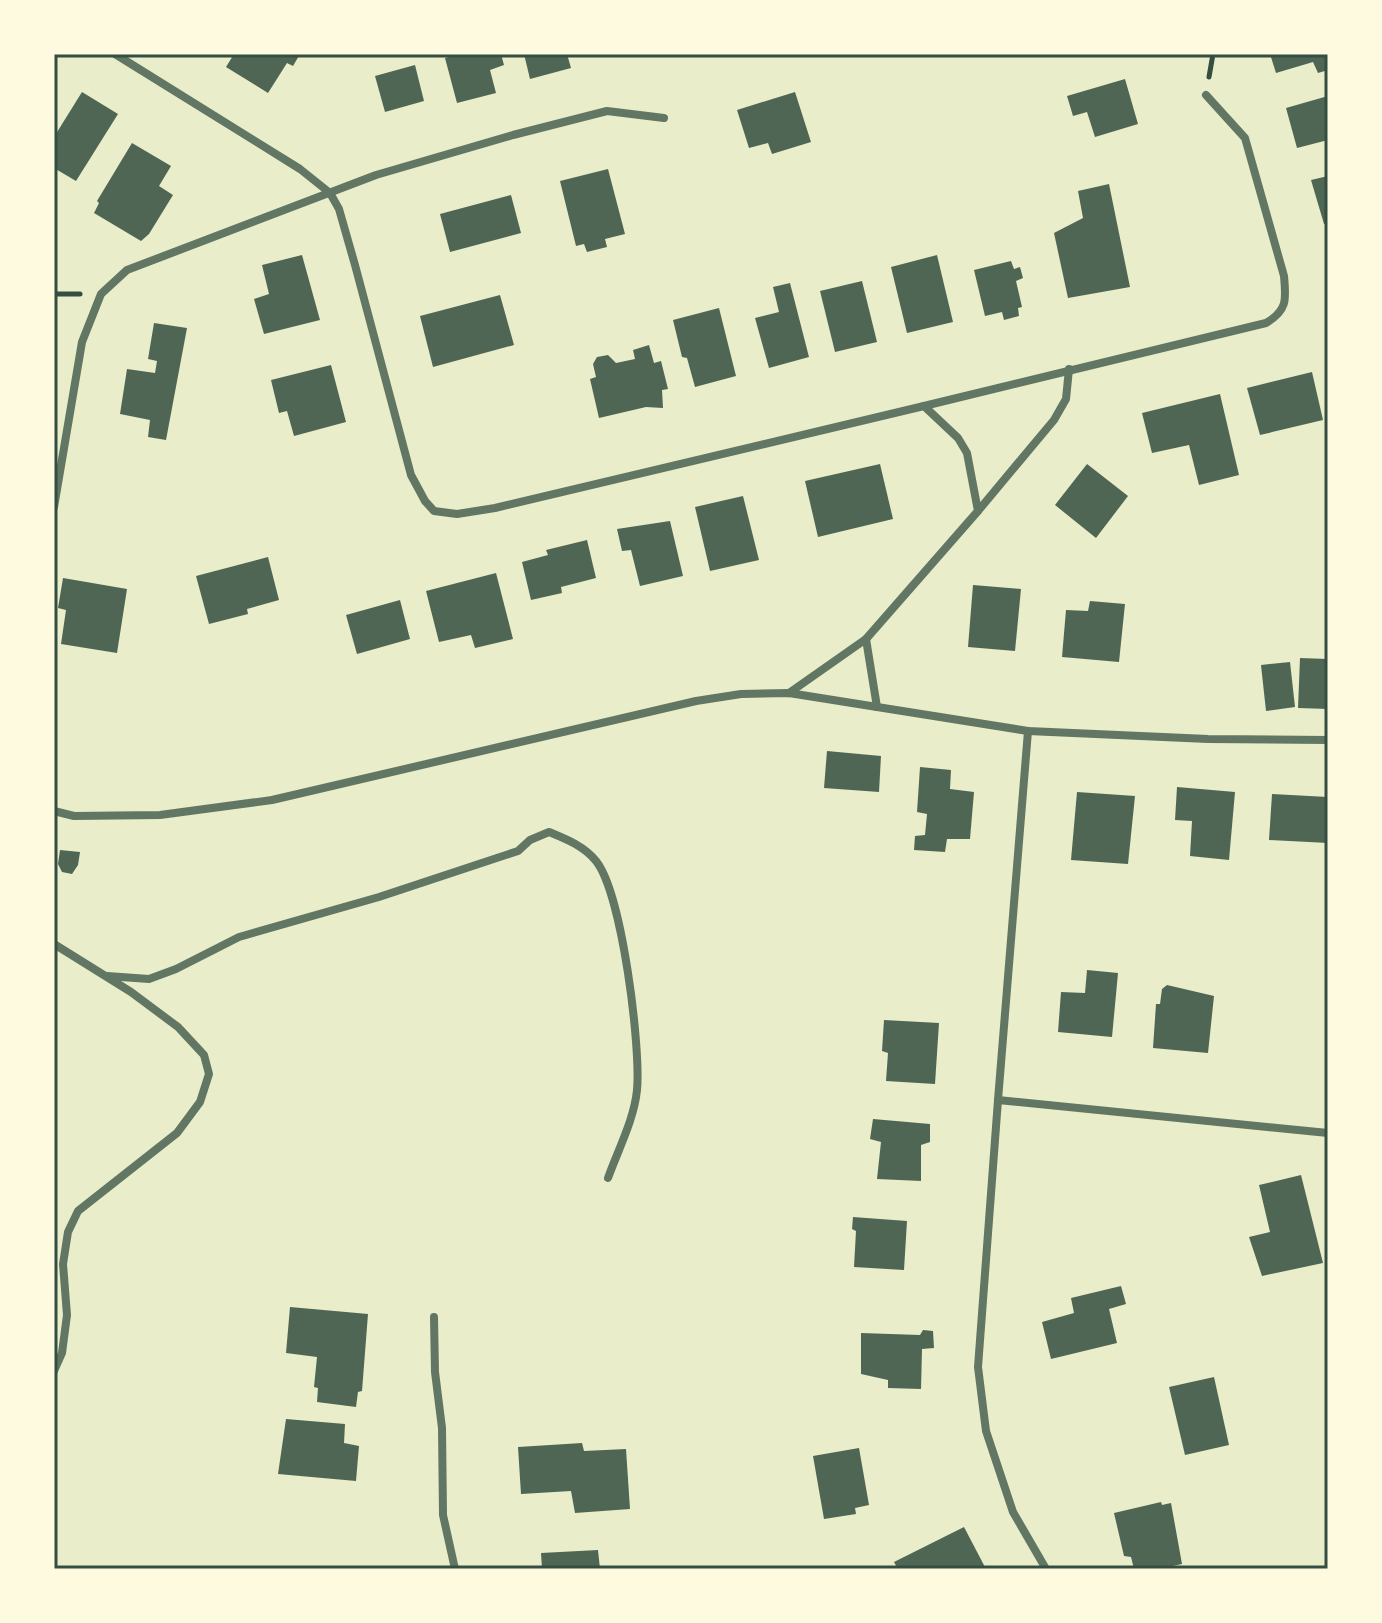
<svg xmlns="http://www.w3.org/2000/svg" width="1382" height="1623" viewBox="0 0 1382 1623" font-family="Roboto,sans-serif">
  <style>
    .building { fill: #4f6655 }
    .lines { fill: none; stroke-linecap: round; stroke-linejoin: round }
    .path { stroke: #344e41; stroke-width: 5 }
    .minor { stroke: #617663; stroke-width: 8 }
    .neatline { fill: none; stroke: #344e41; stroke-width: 3 }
  </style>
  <rect width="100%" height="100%" fill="#e9edc9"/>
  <g class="building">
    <polygon points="234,54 300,54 293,66 287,63 268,93 226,67"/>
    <polygon points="459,54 501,54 504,65 490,70 496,93 457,103 445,58"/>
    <polygon points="524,54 567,54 571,68 530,79"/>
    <polygon points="1270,54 1328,54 1328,70 1318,73 1313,62 1276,73"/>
    <polygon points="415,65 424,101 385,112 375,76"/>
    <polygon points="1125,79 1138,124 1095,137 1087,112 1073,116 1067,96"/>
    <polygon points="82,92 118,114 76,181 54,168 54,137"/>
    <polygon points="795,92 811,142 772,154 768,143 749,148 737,110"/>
    <polygon points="1328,96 1328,140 1297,148 1286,108"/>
    <polygon points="132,143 171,166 159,186 173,195 149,234 141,241 94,213 99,203 97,201"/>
    <polygon points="608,169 625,234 605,239 607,247 587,252 584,244 576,246 560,181"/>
    <polygon points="1328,176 1328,223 1324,224 1311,180"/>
    <polygon points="1109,184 1130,287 1068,298 1054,233 1083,218 1078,191"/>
    <polygon points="511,195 521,233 450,252 440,214"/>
    <polygon points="302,255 320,320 264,334 254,299 269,294 262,265"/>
    <polygon points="937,255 953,322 907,333 891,267"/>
    <polygon points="1011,261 1014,269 1020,267 1023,278 1016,281 1022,307 1018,308 1019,316 1004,320 1002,312 985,316 974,270"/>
    <polygon points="862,281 877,342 835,352 820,291"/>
    <polygon points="790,283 809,357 769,368 755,318 779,312 773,287"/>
    <polygon points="500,295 514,345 433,367 420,316"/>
    <polygon points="719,308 736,376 695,387 687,358 682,357 673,320"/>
    <polygon points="154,323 187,328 166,440 148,437 150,420 120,414 127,369 155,373 157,361 148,359"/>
    <polygon points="649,345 654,363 661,361 668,389 662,390 663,408 646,407 599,418 590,379 596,377 593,364 597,357 608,355 616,363 635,359 633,350"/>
    <polygon points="331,365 346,422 294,436 287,411 279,413 271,380"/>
    <polygon points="1312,372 1323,420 1260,435 1247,388"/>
    <polygon points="1220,394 1239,475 1199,485 1189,445 1152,453 1142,413"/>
    <polygon points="880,464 893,519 818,537 805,481"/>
    <polygon points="1087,464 1128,496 1096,538 1055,505"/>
    <polygon points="743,496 759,560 710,571 695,507"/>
    <polygon points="670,521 683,576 640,586 631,550 622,551 617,529"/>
    <polygon points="587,540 596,578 561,587 562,593 531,600 522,562 548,555 546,550"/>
    <polygon points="268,557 279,600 247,609 248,614 209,624 196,576"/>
    <polygon points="496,573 513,639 475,648 471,635 439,642 426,591"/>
    <polygon points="63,578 127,589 117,653 61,644 66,610 58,608"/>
    <polygon points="973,585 1021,589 1015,651 968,647"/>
    <polygon points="400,600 410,639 357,654 346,615"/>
    <polygon points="1090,601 1125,604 1119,662 1062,657 1066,610 1088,611"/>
    <polygon points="1300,658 1328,659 1328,709 1298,708"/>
    <polygon points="1290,662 1295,707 1266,711 1261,665"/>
    <polygon points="827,751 881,756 879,792 824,788"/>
    <polygon points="920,767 951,770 950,789 974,792 970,839 947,839 945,852 914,850 915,836 925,835 927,814 917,812"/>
    <polygon points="1177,787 1235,792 1229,860 1190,856 1192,821 1175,820"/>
    <polygon points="1077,792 1135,796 1128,864 1071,860"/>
    <polygon points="1272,794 1328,797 1328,843 1269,840"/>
    <polygon points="60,850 80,852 78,865 72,874 62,872 58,864"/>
    <polygon points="1087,970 1118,973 1112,1037 1058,1032 1061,992 1085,993"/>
    <polygon points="1167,985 1214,996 1208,1053 1153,1048 1156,1004 1160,1004 1162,989"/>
    <polygon points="884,1020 939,1023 935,1084 886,1081 888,1053 882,1051"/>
    <polygon points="873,1119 930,1124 930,1142 921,1145 921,1181 877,1179 881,1142 870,1139"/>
    <polygon points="1301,1175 1323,1263 1262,1276 1249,1237 1270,1232 1259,1185"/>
    <polygon points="853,1217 907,1221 904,1270 854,1267 856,1231 852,1229"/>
    <polygon points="1121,1286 1126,1304 1109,1309 1117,1343 1051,1359 1042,1322 1074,1313 1071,1298"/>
    <polygon points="290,1307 368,1314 362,1391 358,1392 356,1407 317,1402 318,1388 314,1387 317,1357 286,1353"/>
    <polygon points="923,1330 933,1331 934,1348 922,1349 921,1389 888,1388 888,1380 861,1374 861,1333 920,1335"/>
    <polygon points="1214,1377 1229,1445 1185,1455 1169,1387"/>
    <polygon points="286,1419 345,1424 344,1443 359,1446 356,1481 278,1474"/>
    <polygon points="582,1443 584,1451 626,1449 630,1509 575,1513 571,1491 521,1494 518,1447"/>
    <polygon points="859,1448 869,1505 855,1508 856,1514 824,1519 813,1456"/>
    <polygon points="1161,1502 1162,1505 1171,1503 1182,1564 1159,1569 1134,1569 1131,1557 1124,1556 1114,1513"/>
    <polygon points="964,1527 986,1569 898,1569 894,1562"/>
    <polygon points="598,1550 600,1569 542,1569 541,1553"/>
  </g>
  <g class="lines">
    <g class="path">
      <polyline points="1209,77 1213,54"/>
      <polyline points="54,294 80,294"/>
    </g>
    <g class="minor">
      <polyline points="115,54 300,169 330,193 339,209 355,265 411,475 425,501 434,511 457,514 495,508 924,406 958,438 967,453 978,511 866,639"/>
      <path d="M 924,406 L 1266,323 C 1288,310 1286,299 1284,276 L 1245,138 L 1206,95"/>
      <polyline points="54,507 82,342 101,294 127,270 376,175 513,135 607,111 664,118"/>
      <polyline points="978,511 1054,420 1066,399 1069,369"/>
      <polyline points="789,693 866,639 877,707"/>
      <polyline points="1028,731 998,1100 1328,1133"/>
      <polyline points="54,811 74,816 160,815 272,800 696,701 741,694 789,693 1028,731 1208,739 1328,740"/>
      <polyline points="54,944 131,992 178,1027 204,1055 209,1074 200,1102 177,1133 78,1211 68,1232 63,1264 67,1315 62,1353 54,1371"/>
      <path d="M 107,976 L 149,979 L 176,969 L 239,937 L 379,897 L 518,851 L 530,840 L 549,832 C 566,839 584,846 596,861 C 622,893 641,1047 637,1090 C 634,1120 618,1150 608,1178"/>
      <polyline points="998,1100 978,1367 986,1431 1013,1512 1046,1569"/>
      <polyline points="434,1317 435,1372 442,1428 443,1515 455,1569"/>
    </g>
  </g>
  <rect width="1382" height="1623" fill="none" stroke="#fefae0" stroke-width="112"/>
  <rect x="56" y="56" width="1270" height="1511" class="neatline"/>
</svg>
